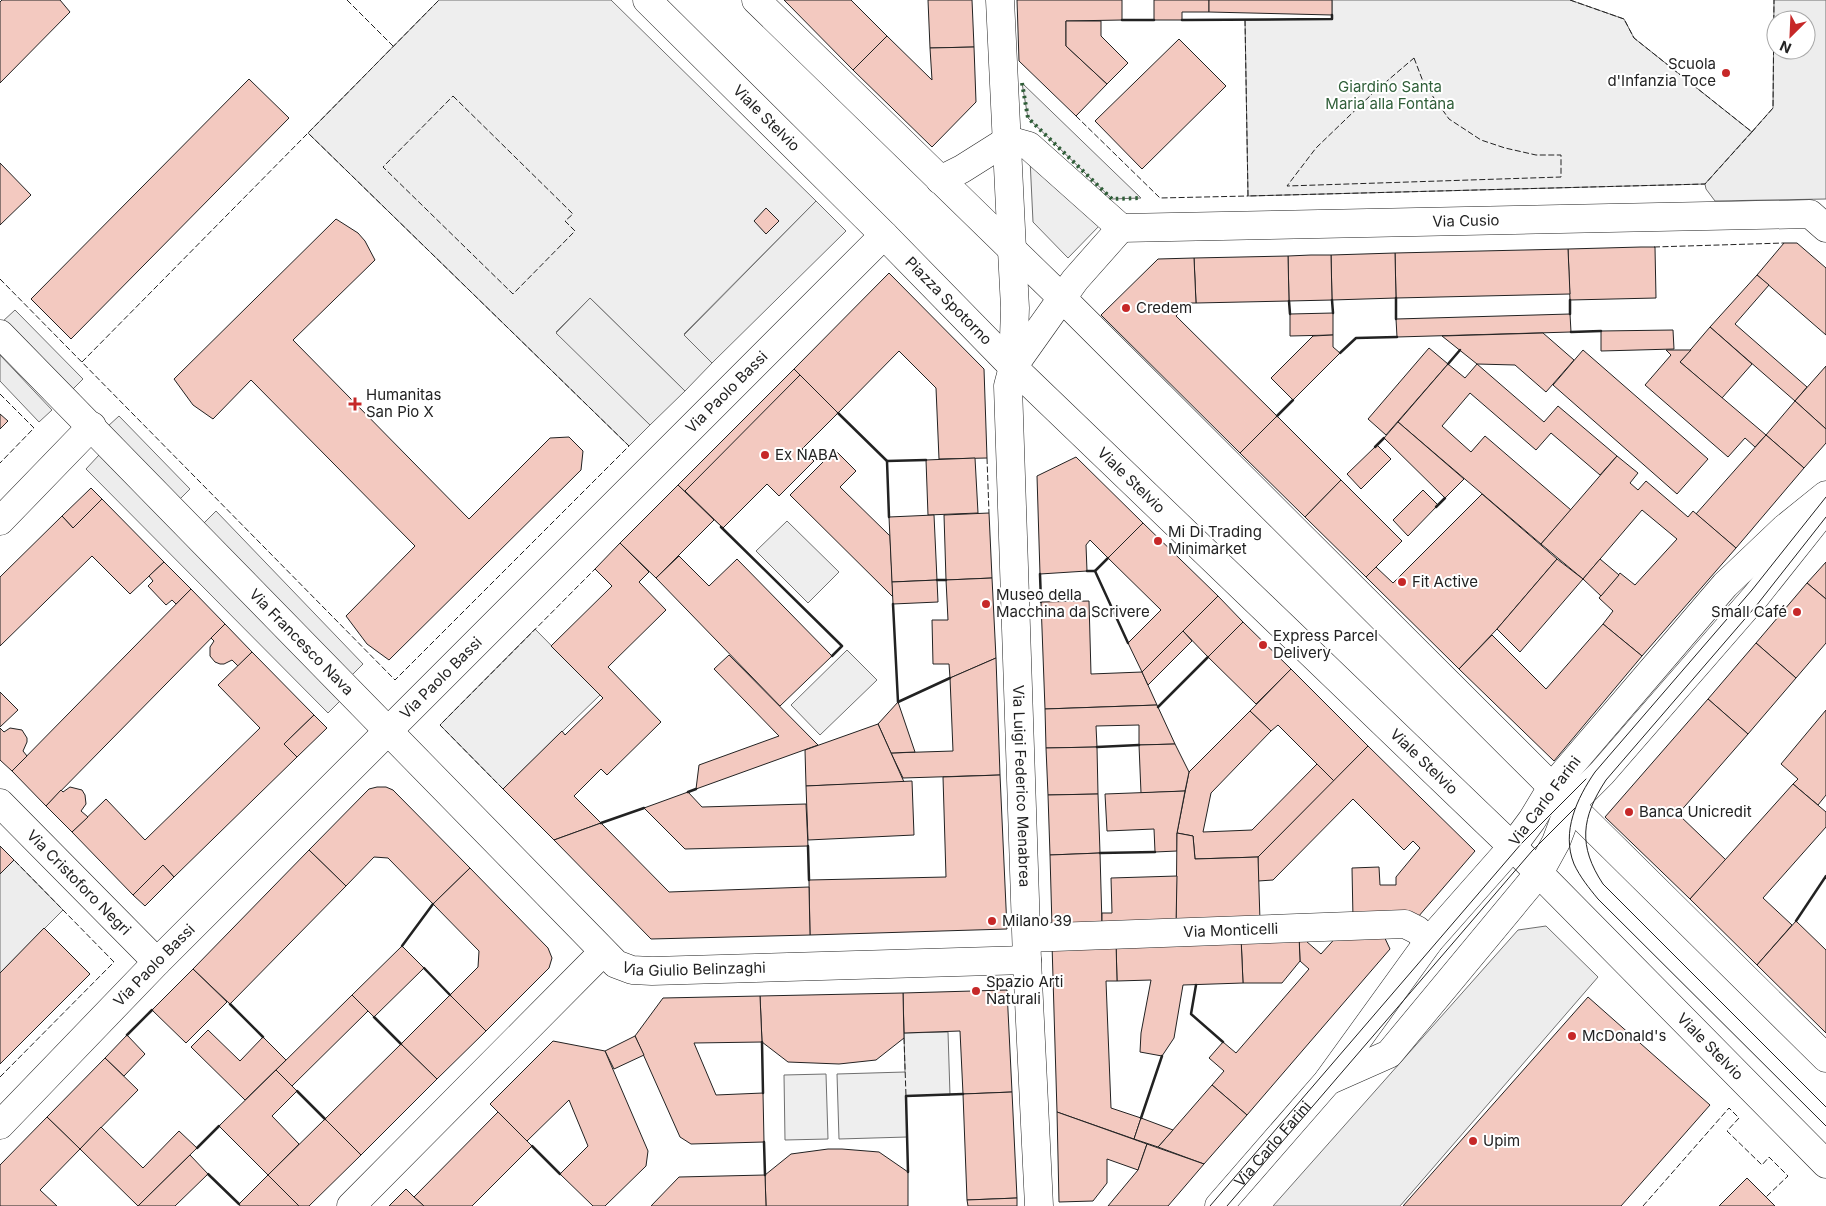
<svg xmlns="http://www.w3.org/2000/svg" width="1826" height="1206" viewBox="0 0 1826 1206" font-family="Inter,sans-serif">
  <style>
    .green { fill: #eee; stroke: #6f6f6f }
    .parking { fill: #ededed; stroke: #6f6f6f; fill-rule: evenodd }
    .building { fill: #f3c9c0; stroke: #222 }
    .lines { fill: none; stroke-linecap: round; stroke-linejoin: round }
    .minor-casing { stroke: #222; stroke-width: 29 }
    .major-casing { stroke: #222; stroke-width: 29 }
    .minor { stroke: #fff; stroke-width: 28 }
    .major { stroke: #fff; stroke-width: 28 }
    .tram { stroke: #222; stroke-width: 1 }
    .hedge { stroke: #2f5e38; stroke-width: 4; stroke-dasharray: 2.5 4; stroke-linecap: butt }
    .fence { stroke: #222; stroke-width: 1; stroke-dasharray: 6 2.5; stroke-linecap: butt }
    .wall { stroke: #222; stroke-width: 2.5 }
    .poi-dot { fill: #c62828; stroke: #fff; stroke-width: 2 }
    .labels { text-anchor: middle; stroke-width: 4; stroke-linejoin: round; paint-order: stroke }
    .poi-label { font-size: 15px; fill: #222; stroke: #fff; text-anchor: start }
    .park-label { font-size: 15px; fill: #2f5e38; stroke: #fff }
    .street-label { font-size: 15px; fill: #222; stroke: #fff }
  </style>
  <rect width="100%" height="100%" fill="#fff"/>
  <g class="green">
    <polygon points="439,0 611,0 816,201 684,334 712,363 685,391 590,298 556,332 650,425 629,446 308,133"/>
    <polygon points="1332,0 1570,0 1624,19 1634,38 1752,132 1705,184 1248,196 1245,20 1332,19"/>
    <polygon points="1022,83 1141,198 1112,199 1028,118"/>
    <polygon points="1030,159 1100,225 1068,258 1033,222"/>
    <polygon points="787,521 839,572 808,603 756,551"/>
    <polygon points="535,629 600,695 503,789 440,725"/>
    <polygon points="847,650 877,680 820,735 791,705"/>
    <polygon points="948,1032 950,1095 906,1096 907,1137 839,1139 837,1074 905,1072 904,1033"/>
    <polygon points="826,1074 828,1139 785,1140 784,1075"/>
  </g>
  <g class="parking">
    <path d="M 1774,0 L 1826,0 L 1826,199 L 1715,201 L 1706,189 L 1705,184 L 1773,108 ZM 1776,20 L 1806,20 L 1806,50 L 1776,50 Z"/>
    <polygon points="816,201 846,231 712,363 684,335"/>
    <polygon points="590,298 685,391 650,425 556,333"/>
    <polygon points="15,310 83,379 71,391 2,322"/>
    <polygon points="0,355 52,410 39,422 0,381"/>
    <polygon points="119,416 190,489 178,501 107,427"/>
    <polygon points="99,455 340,701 328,713 86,469"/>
    <polygon points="216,511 363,664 351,676 202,525"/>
    <polygon points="14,860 63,910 0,973 0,874"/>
    <polygon points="1546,926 1598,977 1400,1206 1273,1206 1518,930"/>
  </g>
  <g class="building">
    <polygon points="2,0 60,0 70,12 0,83 0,2"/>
    <polygon points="784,0 851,0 887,36 853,70"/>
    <polygon points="928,0 972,0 974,47 930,48"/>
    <polygon points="1017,0 1122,0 1122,20 1066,21 1066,46 1107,84 1076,116 1019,61"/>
    <polygon points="1154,0 1209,0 1209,12 1182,12 1182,20 1154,20"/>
    <polygon points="1209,0 1332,0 1332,15 1209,12"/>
    <polygon points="1066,21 1101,21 1101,36 1128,63 1107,84 1066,46"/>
    <polygon points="887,36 932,80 930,48 974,47 976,102 932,147 853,70"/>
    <polygon points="1179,39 1226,86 1142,169 1095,121"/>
    <polygon points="249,79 289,118 71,339 31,299"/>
    <polygon points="0,163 31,195 0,225"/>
    <polygon points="766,208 779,221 766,234 754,221"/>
    <polygon points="336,219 358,233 365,241 375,260 293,340 469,519 550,438 569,437 583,451 581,470 389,660 367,644 346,616 415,546 251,380 213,419 193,405 174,379"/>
    <polygon points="1784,243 1797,243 1826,268 1826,335 1757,275"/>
    <polygon points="1641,247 1655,247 1656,298 1570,300 1568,249"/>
    <polygon points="1568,249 1570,294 1396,298 1395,253"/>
    <polygon points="1395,253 1396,298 1332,300 1331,255"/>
    <polygon points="1311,255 1331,255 1332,300 1289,301 1288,256"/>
    <polygon points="1288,256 1289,301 1196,303 1194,258"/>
    <polygon points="1194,258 1196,303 1189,303 1176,316 1277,416 1240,453 1101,315 1158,259"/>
    <polygon points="889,273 984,369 987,458 939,459 936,388 899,351 838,413 794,369"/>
    <polygon points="1757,275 1769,285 1735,324 1807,387 1795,401 1710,327"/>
    <polygon points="1333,313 1333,335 1290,336 1290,314"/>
    <polygon points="1570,314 1571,332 1397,337 1396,319"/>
    <polygon points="1710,327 1752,364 1722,398 1680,362"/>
    <polygon points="1673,330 1674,349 1601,351 1601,331"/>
    <polygon points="1543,333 1574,360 1546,392 1515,365 1477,364 1442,336"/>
    <polygon points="1333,335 1333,347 1340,353 1293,400 1271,378 1313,336"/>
    <polygon points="1429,348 1448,364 1386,435 1368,419"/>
    <polygon points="1583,350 1708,459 1677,494 1553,385"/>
    <polygon points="1666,350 1691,350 1680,362 1766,435 1755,447 1745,438 1728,457 1645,385 1671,355"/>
    <polygon points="1448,364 1465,378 1477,364 1544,422 1558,406 1617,456 1600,475 1551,433 1536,450 1470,393 1442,426 1471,452 1485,436 1571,510 1541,544 1398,422"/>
    <polygon points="1826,366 1826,429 1795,401"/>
    <polygon points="794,369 838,413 802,449 814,461 779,496 767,484 723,528 678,485"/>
    <polygon points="800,375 838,413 802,449 814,461 779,496 767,484 723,528 685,491"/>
    <polygon points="1795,401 1826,429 1826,443 1804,468 1766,435"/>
    <polygon points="0,414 8,421 0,429"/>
    <polygon points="1277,416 1341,480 1305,517 1240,453"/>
    <polygon points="1398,422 1464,479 1445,498 1384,438"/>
    <polygon points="1766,435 1804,468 1736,548 1696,514"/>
    <polygon points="1377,445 1391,459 1361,489 1347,474"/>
    <polygon points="835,450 856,471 840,487 890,536 893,597 790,495"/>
    <polygon points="1617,456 1638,473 1630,483 1638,490 1646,481 1688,517 1693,511 1736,548 1642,656 1603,624 1613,611 1599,598 1620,573 1635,585 1677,539 1642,510 1583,579 1541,544"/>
    <polygon points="1076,457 1143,523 1108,558 1090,540 1086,545 1087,571 1040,574 1037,476"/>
    <polygon points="975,458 978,513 928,515 926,460"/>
    <polygon points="1341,480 1402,541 1366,577 1305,517"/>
    <polygon points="678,485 714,520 656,578 620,543"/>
    <polygon points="91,488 102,499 73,528 62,516"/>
    <polygon points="1423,490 1438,505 1408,536 1393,520"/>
    <polygon points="1482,494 1557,559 1497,629 1459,669 1366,577 1376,567 1393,583"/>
    <polygon points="102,499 164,562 130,594 92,556 0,646 0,577 62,516 73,528"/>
    <polygon points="989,513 992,578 946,580 944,515"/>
    <polygon points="934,515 937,580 892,582 889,517"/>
    <polygon points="1143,523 1218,596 1142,672 1128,643 1161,610 1108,558"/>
    <polygon points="620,543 649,572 639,582 666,610 608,667 661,722 607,775 601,769 574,796 601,823 554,840 503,789 562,731 565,735 603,698 551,646 612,586 595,569"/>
    <polygon points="679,556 709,586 737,559 832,656 780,706 656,578"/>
    <polygon points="1557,559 1583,579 1520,652 1497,629"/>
    <polygon points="1600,559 1619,575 1601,596 1583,579"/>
    <polygon points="164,562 191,589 176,604 172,600 166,605 148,586 153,581 149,576"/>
    <polygon points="1826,562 1826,599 1807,583"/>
    <polygon points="992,578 996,658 950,678 949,664 933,664 932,620 948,620 946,580"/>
    <polygon points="937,580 938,602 893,604 892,582"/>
    <polygon points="1807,583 1826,599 1826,643 1796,678 1756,643"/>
    <polygon points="191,589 225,624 46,806 12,771"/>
    <polygon points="1218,596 1243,622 1208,657 1183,631"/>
    <polygon points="1089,601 1091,674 1142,672 1157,705 1045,709 1041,602"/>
    <polygon points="1243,622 1291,669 1256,704 1208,657"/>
    <polygon points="225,624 252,652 238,666 232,660 224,664 220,664 215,662 210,656 210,647 214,641 211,638"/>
    <polygon points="1603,624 1642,656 1554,761 1459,669 1492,635 1546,689"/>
    <polygon points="1183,631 1192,641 1148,685 1142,672"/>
    <polygon points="1756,643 1796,678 1748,734 1708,699"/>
    <polygon points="252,652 314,715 284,744 297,757 174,877 163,865 133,895 72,832 106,799 145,840 260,728 218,685"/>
    <polygon points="729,655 818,745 696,789 699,765 779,736 714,669"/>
    <polygon points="996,658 1000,775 903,778 891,753 953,751 950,678"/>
    <polygon points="1291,669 1368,746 1334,781 1278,725 1271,731 1250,711"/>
    <polygon points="0,692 18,710 0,727"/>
    <polygon points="1708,699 1748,734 1678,814 1726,860 1690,899 1605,817"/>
    <polygon points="898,702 915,752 891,753 878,724"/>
    <polygon points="1157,705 1175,744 1139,745 1139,725 1096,726 1097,747 1046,748 1045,709"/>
    <polygon points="1826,710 1826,795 1818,805 1793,784 1798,779 1781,764"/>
    <polygon points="1250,711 1271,731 1211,793 1203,832 1252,830 1317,764 1334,781 1258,857 1195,859 1193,836 1177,833 1189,772"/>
    <polygon points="314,715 327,728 297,757 284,744"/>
    <polygon points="878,724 904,782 806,786 805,750"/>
    <polygon points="0,728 4,732 10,728 22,730 27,738 27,742 23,751 27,756 12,771 0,760"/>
    <polygon points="1175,744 1189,772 1185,791 1141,793 1139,745"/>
    <polygon points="1368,746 1475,851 1418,917 1353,919 1352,868 1379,867 1380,885 1396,885 1396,877 1420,848 1413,841 1404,850 1353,799 1273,880 1258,881 1258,857"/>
    <polygon points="1097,747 1098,794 1048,795 1046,748"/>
    <polygon points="1000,775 1007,929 810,935 809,880 946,877 943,777"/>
    <polygon points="912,781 914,835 808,840 806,786"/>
    <polygon points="1793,784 1826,812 1826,827 1763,898 1792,925 1757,965 1690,899"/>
    <polygon points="70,787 82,790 85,795 86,804 81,811 88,817 72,832 46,806 61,790 63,792"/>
    <polygon points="377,787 386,787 393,790 470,868 433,904 388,858 374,857 346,886 309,850 369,789"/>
    <polygon points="1185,791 1177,833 1177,851 1155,852 1154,829 1107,831 1105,794"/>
    <polygon points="688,792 702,807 806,804 808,846 685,849 644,808"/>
    <polygon points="1098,794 1100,853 1050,855 1048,795"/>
    <polygon points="601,823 669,892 809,887 810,935 651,939 554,840"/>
    <polygon points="1177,833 1193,836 1195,859 1258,857 1260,921 1176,924"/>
    <polygon points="0,846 14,860 0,874"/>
    <polygon points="309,850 346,886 230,1004 193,969"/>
    <polygon points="1100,853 1102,925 1052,927 1050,855"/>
    <polygon points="163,865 174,877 145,906 133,895"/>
    <polygon points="470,868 548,948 552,958 549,968 486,1031 450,995 478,967 479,951 433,904"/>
    <polygon points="1177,876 1176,924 1102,925 1102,913 1112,913 1111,878"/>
    <polygon points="1796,921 1826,950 1826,1033 1757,965"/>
    <polygon points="44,928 90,974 0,1064 0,973"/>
    <polygon points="1382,932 1390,949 1247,1115 1212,1085 1224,1071 1209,1058 1223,1042 1236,1053 1309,969 1300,961 1299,935 1321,954 1339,934"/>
    <polygon points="1299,935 1300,961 1282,983 1243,983 1241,937"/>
    <polygon points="1241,937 1243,983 1183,985 1174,1038 1162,1056 1140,1052 1141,1033 1151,980 1117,981 1116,942"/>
    <polygon points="1116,942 1117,981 1106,981 1111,1108 1141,1118 1134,1139 1057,1112 1052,944"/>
    <polygon points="402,946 424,968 374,1017 352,995"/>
    <polygon points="193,969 227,1002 186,1043 152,1010"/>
    <polygon points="1007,990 1012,1092 963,1094 960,1031 904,1033 903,993"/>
    <polygon points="903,993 904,1038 876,1060 839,1064 788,1062 762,1042 760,996"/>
    <polygon points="352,995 368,1011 292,1086 276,1070"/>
    <polygon points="450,995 486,1031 437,1079 401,1044"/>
    <polygon points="760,996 762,1042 694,1043 716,1095 763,1093 764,1142 691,1144 680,1137 635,1036 663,998"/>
    <polygon points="1588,997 1710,1105 1621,1206 1403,1206"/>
    <polygon points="208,1030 240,1061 263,1037 286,1060 245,1100 191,1047"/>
    <polygon points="127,1035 145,1054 124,1076 105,1058"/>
    <polygon points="635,1036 644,1055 614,1069 605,1051"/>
    <polygon points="553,1041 605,1051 648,1151 646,1166 605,1206 593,1206 560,1174 588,1146 569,1100 527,1141 490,1104"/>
    <polygon points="401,1044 437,1079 361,1155 325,1119"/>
    <polygon points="105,1058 138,1090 80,1149 47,1117"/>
    <polygon points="276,1070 297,1091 272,1116 299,1144 268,1175 219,1126"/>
    <polygon points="1212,1085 1247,1115 1204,1164 1158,1147"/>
    <polygon points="1012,1092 1017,1198 967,1200 963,1094"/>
    <polygon points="498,1112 532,1146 472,1206 424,1206 414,1197"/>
    <polygon points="1057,1112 1147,1144 1138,1170 1107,1159 1107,1183 1093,1201 1059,1202"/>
    <polygon points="47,1117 80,1149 40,1190 57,1206 0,1206 0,1165"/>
    <polygon points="1141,1118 1173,1130 1158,1147 1134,1139"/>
    <polygon points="325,1119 361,1155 309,1206 299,1206 268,1175"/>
    <polygon points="101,1127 143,1168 179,1131 197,1148 138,1206 80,1149"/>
    <polygon points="1147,1144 1204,1164 1168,1206 1108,1206 1138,1170"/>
    <polygon points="828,1149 842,1149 879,1152 908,1172 908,1206 766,1206 765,1175 791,1154"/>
    <polygon points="190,1155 208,1174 175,1206 138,1206"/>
    <polygon points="268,1175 299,1206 240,1206 239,1204"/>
    <polygon points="765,1175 766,1206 651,1206 679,1177"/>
    <polygon points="1747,1178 1775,1206 1719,1206"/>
    <polygon points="406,1189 414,1197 424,1206 389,1206"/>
    <polygon points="1017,1198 1017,1206 968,1206 967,1200"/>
  </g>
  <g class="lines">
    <g class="minor-casing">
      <g id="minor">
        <polyline points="1000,0 1012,250"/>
        <polyline points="940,180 962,169 1008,140 1029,146 1121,228"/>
        <path id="s1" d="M 1121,228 L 1810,214 L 1826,228"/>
        <polyline points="1062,298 1075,280 1121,228"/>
        <path id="s2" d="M 0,334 L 616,964 L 632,970 L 652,971 L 1027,960"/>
        <path id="s3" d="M 1013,367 L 1008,386 L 1027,960 L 1039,1206"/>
        <polyline points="0,521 92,426"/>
        <polyline points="1552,787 1725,585 1785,528 1826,495"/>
        <path id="s4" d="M 0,803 L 157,962"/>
        <polyline points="1570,805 1602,773 1756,596 1822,513"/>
        <path id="s5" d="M 1027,938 L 1405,924 L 1417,930 L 1429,941"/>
        <polyline points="1328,1081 1389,1054 1539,873"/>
        <path id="s6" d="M 0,1125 L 157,962 L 884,235"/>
        <polyline points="351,1206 603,952"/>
        <path id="s7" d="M 1219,1206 L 1327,1082 L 1429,941 L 1512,847"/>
      </g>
    </g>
    <g class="major-casing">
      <g id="major">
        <path id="s8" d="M 647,0 L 884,235 L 1013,367 L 1523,857 L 1826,1164"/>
        <polyline points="756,0 1062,298 1570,805 1826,1058"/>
        <polyline points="1012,250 1015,308 1013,367"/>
        <polyline points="1013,367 1062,298"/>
        <polyline points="1512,847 1532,820 1552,787"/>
        <polyline points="1539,873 1556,842 1570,805"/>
      </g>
    </g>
    <use href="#minor" class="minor"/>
    <use href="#major" class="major"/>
    <g class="tram">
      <path d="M 1826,497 L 1752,590 L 1595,772 C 1577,798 1561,832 1574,864 C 1580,877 1589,888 1598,899 L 1826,1126"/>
      <path d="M 1826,517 L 1756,606 L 1606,780 C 1581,818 1578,846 1603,884 L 1826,1107"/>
      <polyline points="1210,1206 1521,844 1586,779"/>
      <polyline points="1227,1206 1532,851 1575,808"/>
    </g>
    <polyline class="hedge" points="1022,83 1028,118 1112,199 1141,198"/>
    <g class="fence">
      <polyline points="347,0 393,46"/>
      <polyline points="1570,0 1624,19 1634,38 1752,132 1773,108 1774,0"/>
      <polyline points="1245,20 1248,196 1705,184 1752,132"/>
      <polygon points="1414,58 1424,84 1449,119 1481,140 1505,148 1536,155 1561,155 1561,177 1287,186 1316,148 1373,93"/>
      <polygon points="453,96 573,214 565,221 575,231 513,294 383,167"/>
      <polyline points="1076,116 1160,198 1248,196"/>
      <polyline points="1654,247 1784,243"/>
      <polyline points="0,279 395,680 629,446 308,133 439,0"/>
      <polyline points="82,362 308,133"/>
      <polyline points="0,394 34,428 0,463"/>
      <polyline points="987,458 989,513"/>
      <polyline points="503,789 440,725 595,569"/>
      <polyline points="904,1038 906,1096"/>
      <polyline points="0,1077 114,962 14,860"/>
      <polyline points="1643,1206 1729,1108 1739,1118 1727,1131 1762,1165 1769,1157 1788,1176 1766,1197"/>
    </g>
    <g class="wall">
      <polyline points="1122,20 1154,20"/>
      <polyline points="1182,20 1332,19 1332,15"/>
      <polyline points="1396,298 1396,319"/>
      <polyline points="1332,300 1333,313"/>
      <polyline points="1570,300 1570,314"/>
      <polyline points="1289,301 1290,314"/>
      <polyline points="1571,332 1601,331"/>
      <polyline points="1340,353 1356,338 1397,337"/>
      <polyline points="1448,364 1460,350"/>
      <polyline points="838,413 887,461 889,517"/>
      <polyline points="1277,416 1293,400"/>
      <polyline points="1375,447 1384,438"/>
      <polyline points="887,461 926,460"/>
      <polyline points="1436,507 1445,498"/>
      <polyline points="721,527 842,646 832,656"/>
      <polyline points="1087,571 1095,571 1108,558"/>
      <polyline points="1095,571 1128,643"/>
      <polyline points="1040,574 1041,602"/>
      <polyline points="937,580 946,580"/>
      <polyline points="893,604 898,702 950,678"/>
      <polyline points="1158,707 1208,657"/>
      <polyline points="1097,747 1139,745"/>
      <polyline points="688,792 696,789"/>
      <polyline points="601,823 644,808"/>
      <polyline points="808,846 809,880"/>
      <polyline points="1100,853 1155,852"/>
      <polyline points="1796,921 1826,876"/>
      <polyline points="402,946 433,904"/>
      <polyline points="424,968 450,995"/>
      <polyline points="1196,985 1191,1014 1223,1042"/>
      <polyline points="230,1004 263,1037"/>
      <polyline points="374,1017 401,1044"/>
      <polyline points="127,1035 152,1010"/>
      <polyline points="762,1042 763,1093"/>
      <polyline points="297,1091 325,1119"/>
      <polyline points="1141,1118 1162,1056"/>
      <polyline points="764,1142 765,1175"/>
      <polyline points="532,1146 560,1174"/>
      <polyline points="197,1148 219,1126"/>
      <polyline points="908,1172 906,1096 963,1094"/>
      <polyline points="208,1174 239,1204"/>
    </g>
  </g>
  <g class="poi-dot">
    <circle cx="1726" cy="73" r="5"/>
    <circle cx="1126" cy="308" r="5"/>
    <path d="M352.5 396.5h5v5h5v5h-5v5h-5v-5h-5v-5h5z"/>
    <circle cx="765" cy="455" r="5"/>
    <circle cx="1158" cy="541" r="5"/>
    <circle cx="1402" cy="582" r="5"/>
    <circle cx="986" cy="604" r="5"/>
    <circle cx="1797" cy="612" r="5"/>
    <circle cx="1263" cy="645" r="5"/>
    <circle cx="1629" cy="812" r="5"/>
    <circle cx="992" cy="921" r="5"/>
    <circle cx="976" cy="991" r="5"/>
    <circle cx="1572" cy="1036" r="5"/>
    <circle cx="1473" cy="1141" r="5"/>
  </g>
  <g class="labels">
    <g class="poi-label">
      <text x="1716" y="69" text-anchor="end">Scuola<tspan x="1716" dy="17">d'Infanzia Toce</tspan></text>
      <text x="1136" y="313">Credem</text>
      <text x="366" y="400">Humanitas<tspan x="366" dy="17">San Pio X</tspan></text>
      <text x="775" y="460">Ex NABA</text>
      <text x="1168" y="537">Mi Di Trading<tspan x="1168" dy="17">Minimarket</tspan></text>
      <text x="1412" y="587">Fit Active</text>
      <text x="996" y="600">Museo della<tspan x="996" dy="17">Macchina da Scrivere</tspan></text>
      <text x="1787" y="617" text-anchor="end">Small Café</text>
      <text x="1273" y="641">Express Parcel<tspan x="1273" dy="17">Delivery</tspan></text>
      <text x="1639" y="817">Banca Unicredit</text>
      <text x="1002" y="926">Milano 39</text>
      <text x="986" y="987">Spazio Arti<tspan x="986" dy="17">Naturali</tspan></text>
      <text x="1582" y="1041">McDonald's</text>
      <text x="1483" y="1146">Upim</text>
    </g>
    <g class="park-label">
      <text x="1390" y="92">Giardino Santa<tspan x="1390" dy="17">Maria alla Fontana</tspan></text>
    </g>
    <g class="street-label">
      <text dy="5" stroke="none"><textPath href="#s8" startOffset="168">Viale Stelvio</textPath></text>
      <text dy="5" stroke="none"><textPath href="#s1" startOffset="345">Via Cusio</textPath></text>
      <text dy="5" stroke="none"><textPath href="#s8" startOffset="426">Piazza Spotorno</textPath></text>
      <text dy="5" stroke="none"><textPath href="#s6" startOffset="1032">Via Paolo Bassi</textPath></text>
      <text dy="5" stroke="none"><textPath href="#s8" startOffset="682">Viale Stelvio</textPath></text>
      <text dy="5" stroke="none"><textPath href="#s2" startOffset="431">Via Francesco Nava</textPath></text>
      <text dy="5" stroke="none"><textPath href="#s6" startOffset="628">Via Paolo Bassi</textPath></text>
      <text dy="5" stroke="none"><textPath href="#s8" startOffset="1088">Viale Stelvio</textPath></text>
      <text dy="5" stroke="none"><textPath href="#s3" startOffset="420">Via Luigi Federico Menabrea</textPath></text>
      <text transform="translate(1545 801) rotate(-53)" y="5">Via Carlo Farini</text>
      <text dy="5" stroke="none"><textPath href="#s4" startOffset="112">Via Cristoforo Negri</textPath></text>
      <text dy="5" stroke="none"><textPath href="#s5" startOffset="204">Via Monticelli</textPath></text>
      <text dy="5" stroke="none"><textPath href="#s2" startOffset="960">Via Giulio Belinzaghi</textPath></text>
      <text dy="5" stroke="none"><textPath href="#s6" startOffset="222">Via Paolo Bassi</textPath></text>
      <text dy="5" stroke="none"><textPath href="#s8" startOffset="1492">Viale Stelvio</textPath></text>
      <text dy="5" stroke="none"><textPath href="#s7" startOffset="82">Via Carlo Farini</textPath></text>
    </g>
  </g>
  <g transform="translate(1791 35) rotate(204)"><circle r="24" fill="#ffffff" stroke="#a7a7a7"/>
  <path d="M0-4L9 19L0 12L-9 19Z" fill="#c62828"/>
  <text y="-8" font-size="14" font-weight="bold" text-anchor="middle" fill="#222222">N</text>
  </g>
</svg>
